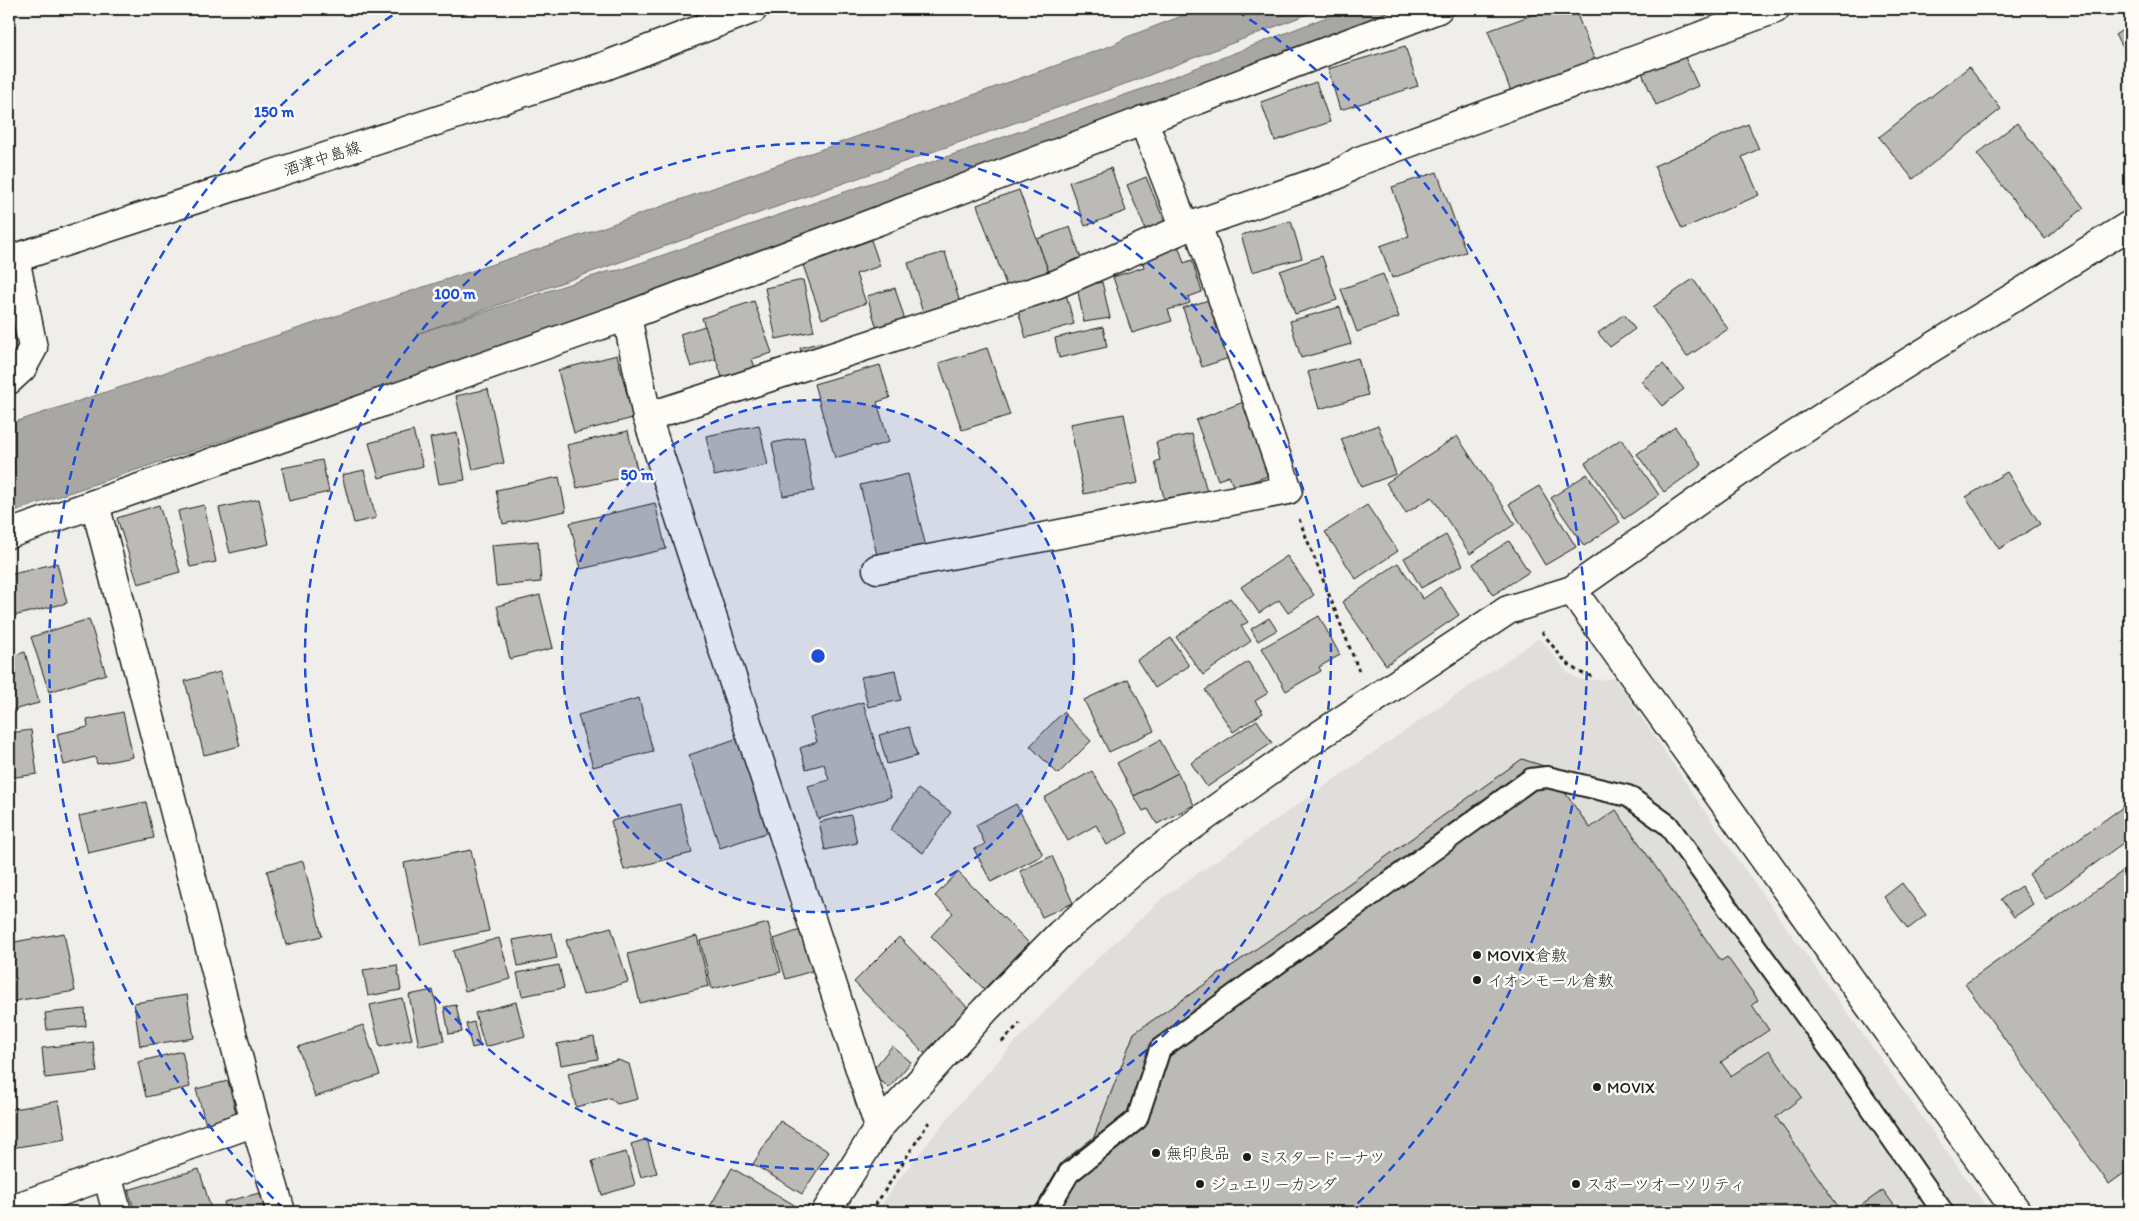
<svg xmlns="http://www.w3.org/2000/svg" width="2139" height="1221" viewBox="0 0 2139 1221" font-family="Itim,'Klee One',sans-serif">
  <style>
    .built { fill: #e0deda }
    .water { fill: #a8a7a3; stroke: #706f6d }
    .building { fill: #bbbab6; stroke: #1c1c1c }
    .lines { fill: none; stroke-linecap: round; stroke-linejoin: round }
    .service-casing { stroke: #1c1c1c; stroke-width: 24 }
    .minor-casing { stroke: #1c1c1c; stroke-width: 31 }
    .secondary-casing { stroke: #1c1c1c; stroke-width: 31 }
    .path { stroke: #1c1c1c; stroke-width: 3; stroke-dasharray: 4 4; stroke-linecap: butt }
    .service { stroke: #fdfcf7; stroke-width: 20 }
    .minor { stroke: #fdfcf7; stroke-width: 28 }
    .secondary { stroke: #fdfcf7; stroke-width: 28 }
    .ring { fill: none; stroke: #1d4ed8; stroke-width: 2.5; stroke-dasharray: 9 6 }
    .poi-dot { fill: #1c1c1c; stroke: #fdfcf7; stroke-width: 2 }
    .labels { text-anchor: middle; stroke-width: 5; stroke-linejoin: round; paint-order: stroke }
    .street-label { font-size: 16px; fill: #1c1c1c; stroke: #fdfcf7 }
    .poi-label { font-size: 16px; fill: #1c1c1c; stroke: #fdfcf7; text-anchor: start }
    .centre { fill: #1d4ed8; stroke: #fdfcf7; stroke-width: 2.5 }
    .ring-label { font-size: 15px; text-anchor: middle; font-weight: bold; fill: #1d4ed8; stroke: #fdfcf7; stroke-width: 5; stroke-linejoin: round; paint-order: stroke }
  </style>
  <rect width="100%" height="100%" fill="#f0eeea"/>
  <filter id="ink" filterUnits="userSpaceOnUse"><feTurbulence type="fractalNoise" baseFrequency=".02" numOctaves="2"/><feDisplacementMap in="SourceGraphic" scale="10" xChannelSelector="R" yChannelSelector="G"/><feConvolveMatrix kernelMatrix="1 2 1 2 8 2 1 2 1" color-interpolation-filters="sRGB"/></filter>
  <g filter="url(#ink)">
    <polygon class="built" points="1538,639 1542,641 1568,673 1579,679 1601,680 1615,678 1738,860 1990,1212 877,1212 899,1179 956,1108 1009,1049 1079,976 1165,896"/>
    <polygon class="water" points="1200,9 1321,9 1139,79 416,334 606,272 620,270 1142,89 1347,9 1439,9 621,306 9,513 9,424 590,232 1113,45 1127,37"/>
    <g class="building">
      <polygon points="1548,9 1575,9 1597,66 1513,97 1488,31"/>
      <polygon points="2130,25 2130,58 2115,35"/>
      <polygon points="1405,46 1418,86 1340,110 1328,69"/>
      <polygon points="1684,55 1698,86 1656,105 1642,73"/>
      <polygon points="1969,67 2001,109 1913,179 1879,137"/>
      <polygon points="1316,82 1330,122 1275,141 1261,102"/>
      <polygon points="2017,123 2084,208 2045,239 1977,154"/>
      <polygon points="1748,124 1759,149 1742,157 1759,195 1682,229 1654,166"/>
      <polygon points="1111,168 1126,211 1085,226 1069,182"/>
      <polygon points="1437,172 1466,252 1392,278 1380,246 1409,236 1392,187"/>
      <polygon points="1146,177 1166,225 1147,233 1127,185"/>
      <polygon points="1019,190 1051,278 1009,293 977,205"/>
      <polygon points="1291,221 1302,258 1252,272 1241,235"/>
      <polygon points="1070,227 1084,267 1051,278 1037,239"/>
      <polygon points="871,240 880,266 856,274 866,303 822,319 803,265"/>
      <polygon points="1178,245 1184,263 1192,260 1202,292 1188,297 1190,303 1168,310 1172,321 1132,333 1113,277 1144,267 1141,257"/>
      <polygon points="945,252 960,303 923,313 908,263"/>
      <polygon points="1322,256 1337,300 1295,314 1280,271"/>
      <polygon points="1383,274 1399,317 1357,332 1341,289"/>
      <polygon points="1693,279 1728,329 1687,357 1653,307"/>
      <polygon points="803,280 814,331 776,339 765,288"/>
      <polygon points="1102,282 1110,318 1084,322 1077,287"/>
      <polygon points="895,288 907,327 879,335 867,296"/>
      <polygon points="1066,294 1074,324 1026,338 1017,307"/>
      <polygon points="1215,298 1235,356 1202,367 1183,308"/>
      <polygon points="754,301 772,353 752,359 756,370 723,380 702,318"/>
      <polygon points="1340,307 1351,344 1301,358 1290,321"/>
      <polygon points="1624,314 1635,329 1610,347 1598,333"/>
      <polygon points="705,326 716,359 691,367 680,334"/>
      <polygon points="1103,327 1107,347 1059,358 1055,338"/>
      <polygon points="821,342 826,356 804,363 800,348"/>
      <polygon points="987,348 1010,415 962,430 939,363"/>
      <polygon points="617,355 633,418 574,433 558,370"/>
      <polygon points="1358,358 1368,395 1319,409 1308,372"/>
      <polygon points="1663,364 1684,389 1662,406 1641,381"/>
      <polygon points="880,365 890,398 877,402 889,442 835,458 814,384"/>
      <polygon points="488,389 504,463 473,470 456,396"/>
      <polygon points="1249,400 1276,473 1234,488 1229,476 1218,480 1196,420"/>
      <polygon points="1124,414 1138,483 1084,494 1070,424"/>
      <polygon points="759,425 768,465 714,476 706,436"/>
      <polygon points="1378,425 1396,474 1361,487 1341,439"/>
      <polygon points="1675,427 1702,465 1664,492 1637,454"/>
      <polygon points="413,431 423,466 379,478 369,443"/>
      <polygon points="628,431 638,474 577,488 567,445"/>
      <polygon points="457,433 465,480 439,484 430,438"/>
      <polygon points="1192,434 1208,496 1166,506 1155,462 1160,460 1156,442"/>
      <polygon points="1457,436 1515,524 1470,554 1432,497 1406,513 1386,483"/>
      <polygon points="804,437 814,491 783,496 772,443"/>
      <polygon points="1621,439 1659,495 1624,519 1585,463"/>
      <polygon points="322,460 329,492 289,501 282,468"/>
      <polygon points="364,470 376,518 354,523 342,475"/>
      <polygon points="2007,472 2040,524 1999,549 1966,497"/>
      <polygon points="908,474 926,547 878,559 860,485"/>
      <polygon points="1587,474 1620,522 1584,546 1551,498"/>
      <polygon points="559,477 566,511 503,524 496,490"/>
      <polygon points="1539,486 1576,547 1545,565 1509,504"/>
      <polygon points="259,499 269,544 230,553 219,508"/>
      <polygon points="655,503 666,549 581,569 570,523"/>
      <polygon points="159,505 180,572 138,584 117,518"/>
      <polygon points="204,505 216,562 190,567 178,511"/>
      <polygon points="1367,505 1398,551 1356,579 1325,532"/>
      <polygon points="1446,535 1463,565 1421,588 1404,558"/>
      <polygon points="538,541 541,582 496,586 492,545"/>
      <polygon points="1509,541 1529,572 1493,595 1473,564"/>
      <polygon points="1287,556 1314,595 1288,613 1279,600 1259,613 1241,587"/>
      <polygon points="57,563 67,603 9,617 9,575"/>
      <polygon points="1398,563 1423,599 1440,587 1459,615 1386,665 1342,602"/>
      <polygon points="540,595 553,648 510,659 497,606"/>
      <polygon points="1230,598 1248,622 1241,626 1251,641 1203,675 1176,637"/>
      <polygon points="1319,616 1340,655 1319,667 1321,671 1286,691 1262,648"/>
      <polygon points="1269,618 1277,630 1258,641 1251,629"/>
      <polygon points="89,619 106,674 49,692 31,637"/>
      <polygon points="1171,638 1189,666 1155,688 1137,660"/>
      <polygon points="25,652 39,703 9,711 9,657"/>
      <polygon points="1248,662 1268,693 1255,701 1263,713 1233,732 1205,690"/>
      <polygon points="895,670 901,700 868,707 861,677"/>
      <polygon points="220,672 240,746 204,755 185,681"/>
      <polygon points="1128,679 1154,731 1109,752 1084,700"/>
      <polygon points="639,698 653,751 593,767 578,715"/>
      <polygon points="863,702 891,797 818,819 808,786 829,780 824,764 806,769 800,748 817,742 810,718"/>
      <polygon points="123,712 133,757 97,764 95,757 64,765 57,734 88,727 87,720"/>
      <polygon points="1063,712 1091,741 1058,774 1030,746"/>
      <polygon points="1257,720 1272,743 1207,787 1191,763"/>
      <polygon points="909,727 917,756 887,764 879,735"/>
      <polygon points="31,730 37,774 9,778 9,733"/>
      <polygon points="741,737 772,831 720,848 689,755"/>
      <polygon points="1160,740 1178,773 1134,796 1117,763"/>
      <polygon points="1522,759 1584,779 1561,787 1590,828 1616,810 1721,961 1727,957 1758,1000 1752,1005 1769,1030 1721,1062 1731,1076 1769,1050 1802,1097 1776,1117 1842,1212 1033,1212 1061,1163 1094,1137 1134,1033 1301,918"/>
      <polygon points="1092,771 1128,833 1107,845 1096,825 1068,841 1044,798"/>
      <polygon points="1178,773 1194,805 1157,824 1148,809 1143,811 1134,796"/>
      <polygon points="918,789 951,812 923,853 890,830"/>
      <polygon points="146,802 154,838 88,853 79,816"/>
      <polygon points="2130,802 2130,838 2046,899 2029,874"/>
      <polygon points="680,804 692,853 624,870 611,821"/>
      <polygon points="1016,804 1043,855 991,882 974,849 985,844 976,825"/>
      <polygon points="851,815 857,843 825,850 819,822"/>
      <polygon points="471,850 489,931 421,945 404,863"/>
      <polygon points="1052,856 1073,903 1042,917 1020,871"/>
      <polygon points="303,861 322,936 286,945 267,871"/>
      <polygon points="2130,866 2130,1169 2109,1184 1965,984"/>
      <polygon points="958,872 1029,943 984,989 931,936 953,913 935,896"/>
      <polygon points="1902,883 1926,915 1908,929 1884,897"/>
      <polygon points="2021,886 2033,904 2014,917 2001,899"/>
      <polygon points="768,923 781,972 712,989 700,941"/>
      <polygon points="611,927 628,982 583,995 566,940"/>
      <polygon points="803,929 815,970 786,979 774,939"/>
      <polygon points="64,933 75,991 9,1002 9,943"/>
      <polygon points="552,933 557,958 518,966 513,940"/>
      <polygon points="697,936 709,986 640,1003 628,954"/>
      <polygon points="899,937 969,1009 924,1053 854,982"/>
      <polygon points="499,938 511,979 465,991 453,951"/>
      <polygon points="397,965 401,990 368,996 363,970"/>
      <polygon points="559,965 564,988 522,996 517,973"/>
      <polygon points="433,990 444,1041 419,1046 409,995"/>
      <polygon points="187,995 194,1038 140,1046 134,1003"/>
      <polygon points="402,998 412,1039 380,1047 370,1005"/>
      <polygon points="516,1002 525,1036 485,1047 475,1013"/>
      <polygon points="456,1005 462,1032 449,1034 444,1007"/>
      <polygon points="85,1009 86,1026 47,1030 45,1013"/>
      <polygon points="474,1022 480,1046 472,1048 466,1024"/>
      <polygon points="363,1025 380,1075 315,1097 298,1047"/>
      <polygon points="594,1037 598,1059 561,1065 557,1044"/>
      <polygon points="93,1042 97,1072 45,1078 42,1048"/>
      <polygon points="892,1046 911,1062 889,1088 871,1072"/>
      <polygon points="182,1051 190,1087 146,1097 138,1062"/>
      <polygon points="618,1060 629,1064 638,1099 617,1104 610,1098 576,1107 568,1073"/>
      <polygon points="228,1081 237,1117 206,1125 196,1089"/>
      <polygon points="59,1101 66,1139 11,1148 9,1132 9,1110"/>
      <polygon points="780,1121 829,1152 802,1194 753,1164"/>
      <polygon points="647,1139 657,1173 641,1177 631,1144"/>
      <polygon points="626,1152 635,1185 602,1195 592,1161"/>
      <polygon points="732,1168 796,1206 793,1212 712,1212 708,1210"/>
      <polygon points="199,1169 212,1212 135,1212 128,1190"/>
      <polygon points="1883,1190 1899,1212 1852,1212"/>
      <polygon points="260,1193 265,1212 226,1212 224,1202"/>
    </g>
    <g class="lines">
      <g class="service-casing">
        <polyline id="service" points="1046,1212 1069,1173 1137,1119 1160,1049 1531,779 1547,777 1628,796 1668,825 1834,1055 1943,1212"/>
      </g>
      <g class="minor-casing">
        <g id="minor">
          <polyline points="1143,120 1185,228 1337,175 1359,161 1775,9"/>
          <polyline points="627,316 647,417 879,1127"/>
          <polyline points="647,417 1057,284 1185,228"/>
          <polyline points="95,504 255,1122 281,1212"/>
          <polyline points="9,534 627,316 1438,9"/>
          <polyline points="877,569 1288,490 1197,224"/>
          <polyline points="1572,590 2017,1212"/>
          <polyline points="107,1175 117,1212"/>
          <polyline points="9,1210 255,1122"/>
          <polyline points="826,1212 879,1127 985,1010 1060,934 1157,851 1308,743 1508,610 1572,590 1753,462 1899,368 2130,225"/>
        </g>
      </g>
      <g class="secondary-casing">
        <g id="secondary">
          <polyline points="9,260 605,66 753,9"/>
          <polyline points="9,380 22,368 33,348 15,258"/>
        </g>
      </g>
      <g class="path">
        <polyline points="1299,519 1359,671"/>
        <path d="M 1542,632 C 1556,649 1571,676 1595,676"/>
        <polyline points="1002,1042 1020,1023"/>
        <polyline points="871,1212 929,1122"/>
      </g>
      <use href="#service" class="service"/>
      <use href="#minor" class="minor"/>
      <use href="#secondary" class="secondary"/>
    </g>
  </g>
  <circle cx="818" cy="656" r="256" fill="#1d4ed8" fill-opacity=".12"/>
  <g class="ring">
    <circle cx="818" cy="656" r="256"/>
    <circle cx="818" cy="656" r="513"/>
    <path d="M284 1209A769 769 0 0 1 399 11M1237 11A769 769 0 0 1 1352 1209"/>
  </g>
  <g class="poi-dot">
    <circle cx="1477" cy="955" r="5"/>
    <circle cx="1477" cy="980" r="5"/>
    <circle cx="1597" cy="1087" r="5"/>
    <circle cx="1156" cy="1153" r="5"/>
    <circle cx="1247" cy="1157" r="5"/>
    <circle cx="1200" cy="1184" r="5"/>
    <circle cx="1576" cy="1184" r="5"/>
  </g>
  <g class="labels">
    <g class="street-label">
      <text transform="translate(322 158) rotate(-18)" y="6">酒津中島線</text>
    </g>
    <g class="poi-label">
      <text x="1487" y="961">MOVIX倉敷</text>
      <text x="1487" y="986">イオンモール倉敷</text>
      <text x="1607" y="1093">MOVIX</text>
      <text x="1166" y="1159">無印良品</text>
      <text x="1257" y="1163">ミスタードーナツ</text>
      <text x="1210" y="1190">ジュエリーカンダ</text>
      <text x="1586" y="1190">スポーツオーソリティ</text>
    </g>
  </g>
  <circle cx="818" cy="656" r="8" class="centre"/>
  <g class="ring-label">
    <text x="274" y="117">150 m</text>
    <text x="455" y="299">100 m</text>
    <text x="637" y="480">50 m</text>
  </g>
  <rect width="2139" height="1221" fill="none" stroke="#fdfcf7" stroke-width="30"/>
  <rect x="15" y="15" width="2109" height="1191" fill="none" stroke="#1c1c1c" stroke-width="2" filter="url(#ink)"/>
</svg>
